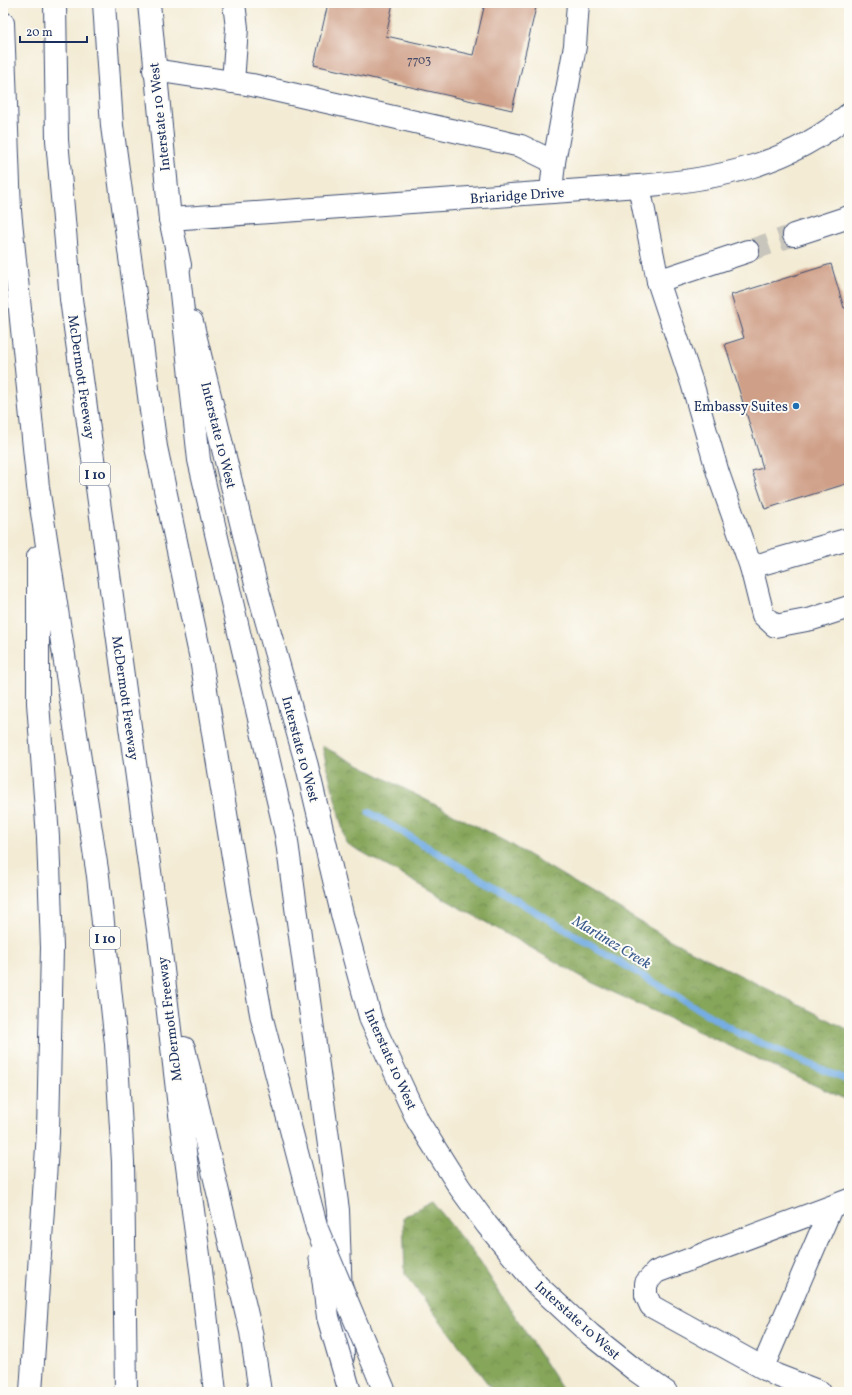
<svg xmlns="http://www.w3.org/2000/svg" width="852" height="1395" viewBox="0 0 852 1395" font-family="Vollkorn,serif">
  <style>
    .forest { fill: url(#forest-crowns); stroke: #506a5c }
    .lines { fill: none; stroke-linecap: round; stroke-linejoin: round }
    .stream { stroke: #74ade4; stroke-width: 7 }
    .building { fill: #cf9f87 }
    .minor-tunnel { stroke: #c8c5bc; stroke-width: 22; stroke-dasharray: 22 11; stroke-linecap: butt }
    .minor-casing { stroke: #3b4b70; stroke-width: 24 }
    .major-casing { stroke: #3b4b70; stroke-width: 24 }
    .highway-casing { stroke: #3b4b70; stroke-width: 24 }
    .minor { stroke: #fff; stroke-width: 22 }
    .major { stroke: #fff; stroke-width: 22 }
    .highway { stroke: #fff; stroke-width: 22 }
    .highway-bridge-casing { stroke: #3b4b70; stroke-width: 24; stroke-linecap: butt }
    .highway-bridge { stroke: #fff; stroke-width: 22 }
    .poi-dot { fill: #1f6fb2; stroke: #fdfcf7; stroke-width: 1.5 }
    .labels { text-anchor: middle; stroke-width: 4; stroke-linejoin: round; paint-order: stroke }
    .number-label { font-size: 12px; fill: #484b68 }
    .shield { fill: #fdfcf7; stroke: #5f6c8c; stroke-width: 1 }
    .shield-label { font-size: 13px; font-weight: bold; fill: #1b2f5e }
    .street-label { font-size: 14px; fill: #1b2f5e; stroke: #fdfcf7 }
    .poi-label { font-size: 14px; fill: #1b2f5e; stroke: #fdfcf7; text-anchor: end }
    .water-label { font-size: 15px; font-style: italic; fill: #3a5b8d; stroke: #fdfcf7 }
  </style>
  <defs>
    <pattern id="forest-crowns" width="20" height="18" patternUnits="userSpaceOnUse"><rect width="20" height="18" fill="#86a65a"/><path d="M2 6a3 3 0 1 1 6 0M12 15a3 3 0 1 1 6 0" fill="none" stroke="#6d884e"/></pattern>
  </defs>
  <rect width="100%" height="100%" fill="#fdfcf7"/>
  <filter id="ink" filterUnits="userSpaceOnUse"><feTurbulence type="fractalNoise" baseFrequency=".025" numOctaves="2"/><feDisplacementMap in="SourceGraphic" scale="8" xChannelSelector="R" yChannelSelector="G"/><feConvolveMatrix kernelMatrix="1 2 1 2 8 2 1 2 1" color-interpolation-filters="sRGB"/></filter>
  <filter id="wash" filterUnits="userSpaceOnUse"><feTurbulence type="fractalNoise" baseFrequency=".012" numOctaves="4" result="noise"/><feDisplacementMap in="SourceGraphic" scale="16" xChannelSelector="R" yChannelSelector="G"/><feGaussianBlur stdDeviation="0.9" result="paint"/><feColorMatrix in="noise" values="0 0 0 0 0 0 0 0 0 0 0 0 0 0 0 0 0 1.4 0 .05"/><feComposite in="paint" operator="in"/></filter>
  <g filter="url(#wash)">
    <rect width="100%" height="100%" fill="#f3ebd4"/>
    <g class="forest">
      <polygon points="322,746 507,842 672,941 849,1030 849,1101 593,983 346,843"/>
      <polygon points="433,1202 480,1262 564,1392 494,1392 405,1274 403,1217"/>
    </g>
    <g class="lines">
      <polyline class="stream" points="369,812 740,1034 849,1081"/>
    </g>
    <g id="blocks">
      <g class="building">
        <polygon points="328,3 393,3 386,36 473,55 485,3 537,3 512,110 314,65"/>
        <polygon points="831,264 844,308 849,307 849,483 765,509 752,471 763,468 725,344 744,338 731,295"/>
      </g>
    </g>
  </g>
  <g filter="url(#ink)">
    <use href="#blocks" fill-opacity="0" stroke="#3b4b70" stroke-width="1"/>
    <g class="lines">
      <polyline class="minor-tunnel" points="748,251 794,235"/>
      <g class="minor-casing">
        <g id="minor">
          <polyline points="154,70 252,85 521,146 554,162 551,192"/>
          <polyline points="233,82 237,28 234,3"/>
          <polyline points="554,162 575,46 578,3"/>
          <polyline points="639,186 658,281 692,383 718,473 751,567 763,615 775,626 812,619 849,607"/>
          <path d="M 170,219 L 639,186 C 715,180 790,165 849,114"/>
          <polyline points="794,235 849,217"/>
          <polyline points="658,281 748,251"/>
          <polyline points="751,567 849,539"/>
          <polyline points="763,1367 831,1208"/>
          <polyline points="820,1392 776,1375 651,1306 646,1295 646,1283 656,1272 849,1200"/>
        </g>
      </g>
      <g class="major-casing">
        <g id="major">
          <polyline points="149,3 170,219 180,265"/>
          <polyline points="192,322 255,580 307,766 343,918 371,1020 418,1121 460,1188 487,1225 538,1286 591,1335 635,1370 666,1392"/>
        </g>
      </g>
      <g class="highway-casing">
        <g id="highway">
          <polyline points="55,3 57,140 71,299 160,944 179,1107 201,1270 215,1392"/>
          <polyline points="104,3 112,126 156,447 201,659 239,894 262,1019 317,1229"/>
          <polyline points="3,23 10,211 38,487 98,876 116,1044 123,1162 126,1392"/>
          <polyline points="176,247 199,460 286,835 338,1210 343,1357"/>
          <polyline points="184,1048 251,1332 260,1392"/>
          <polyline points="31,1392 48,1132 52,948 48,837 38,703 38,557"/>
        </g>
      </g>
      <use href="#minor" class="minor"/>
      <use href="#major" class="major"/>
      <use href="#highway" class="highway"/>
      <g class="highway-bridge-casing">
        <g id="highway-bridge">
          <polyline points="317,1229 385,1392"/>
          <polyline points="320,1254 328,1317 350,1392"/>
        </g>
      </g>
      <use href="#highway-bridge" class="highway-bridge"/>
    </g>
  </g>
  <circle class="poi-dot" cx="796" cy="406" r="4"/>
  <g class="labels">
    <g class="number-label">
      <text x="419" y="64">7703</text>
    </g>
    <g class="shield">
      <rect x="80" y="463" width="30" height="22" rx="3"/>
      <rect x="90" y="927" width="30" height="22" rx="3"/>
    </g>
    <g class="shield-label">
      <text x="95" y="479">I 10</text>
      <text x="105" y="943">I 10</text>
    </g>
    <g class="street-label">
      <text transform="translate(159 117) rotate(-96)" y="5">Interstate 10 West</text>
      <text transform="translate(517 195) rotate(-4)" y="5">Briaridge Drive</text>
      <text transform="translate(82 377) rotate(82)" y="5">McDermott Freeway</text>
      <text transform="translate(219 435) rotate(76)" y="5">Interstate 10 West</text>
      <text transform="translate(126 698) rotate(82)" y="5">McDermott Freeway</text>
      <text transform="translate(301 749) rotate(75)" y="5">Interstate 10 West</text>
      <text transform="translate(169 1019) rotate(-97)" y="5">McDermott Freeway</text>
      <text transform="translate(391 1059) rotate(66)" y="5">Interstate 10 West</text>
      <text transform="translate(578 1320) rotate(42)" y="5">Interstate 10 West</text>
    </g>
    <g class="poi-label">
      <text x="788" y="411">Embassy Suites</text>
    </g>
    <g class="water-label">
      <text transform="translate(612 942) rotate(31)" y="5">Martinez Creek</text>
    </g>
  </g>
  <rect width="852" height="1395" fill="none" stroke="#fdfcf7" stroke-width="16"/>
  <path d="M20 36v6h67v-6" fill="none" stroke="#1b2f5e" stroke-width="2"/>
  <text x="26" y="36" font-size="12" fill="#1b2f5e" stroke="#fdfcf7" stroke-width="3" paint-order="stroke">20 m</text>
</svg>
